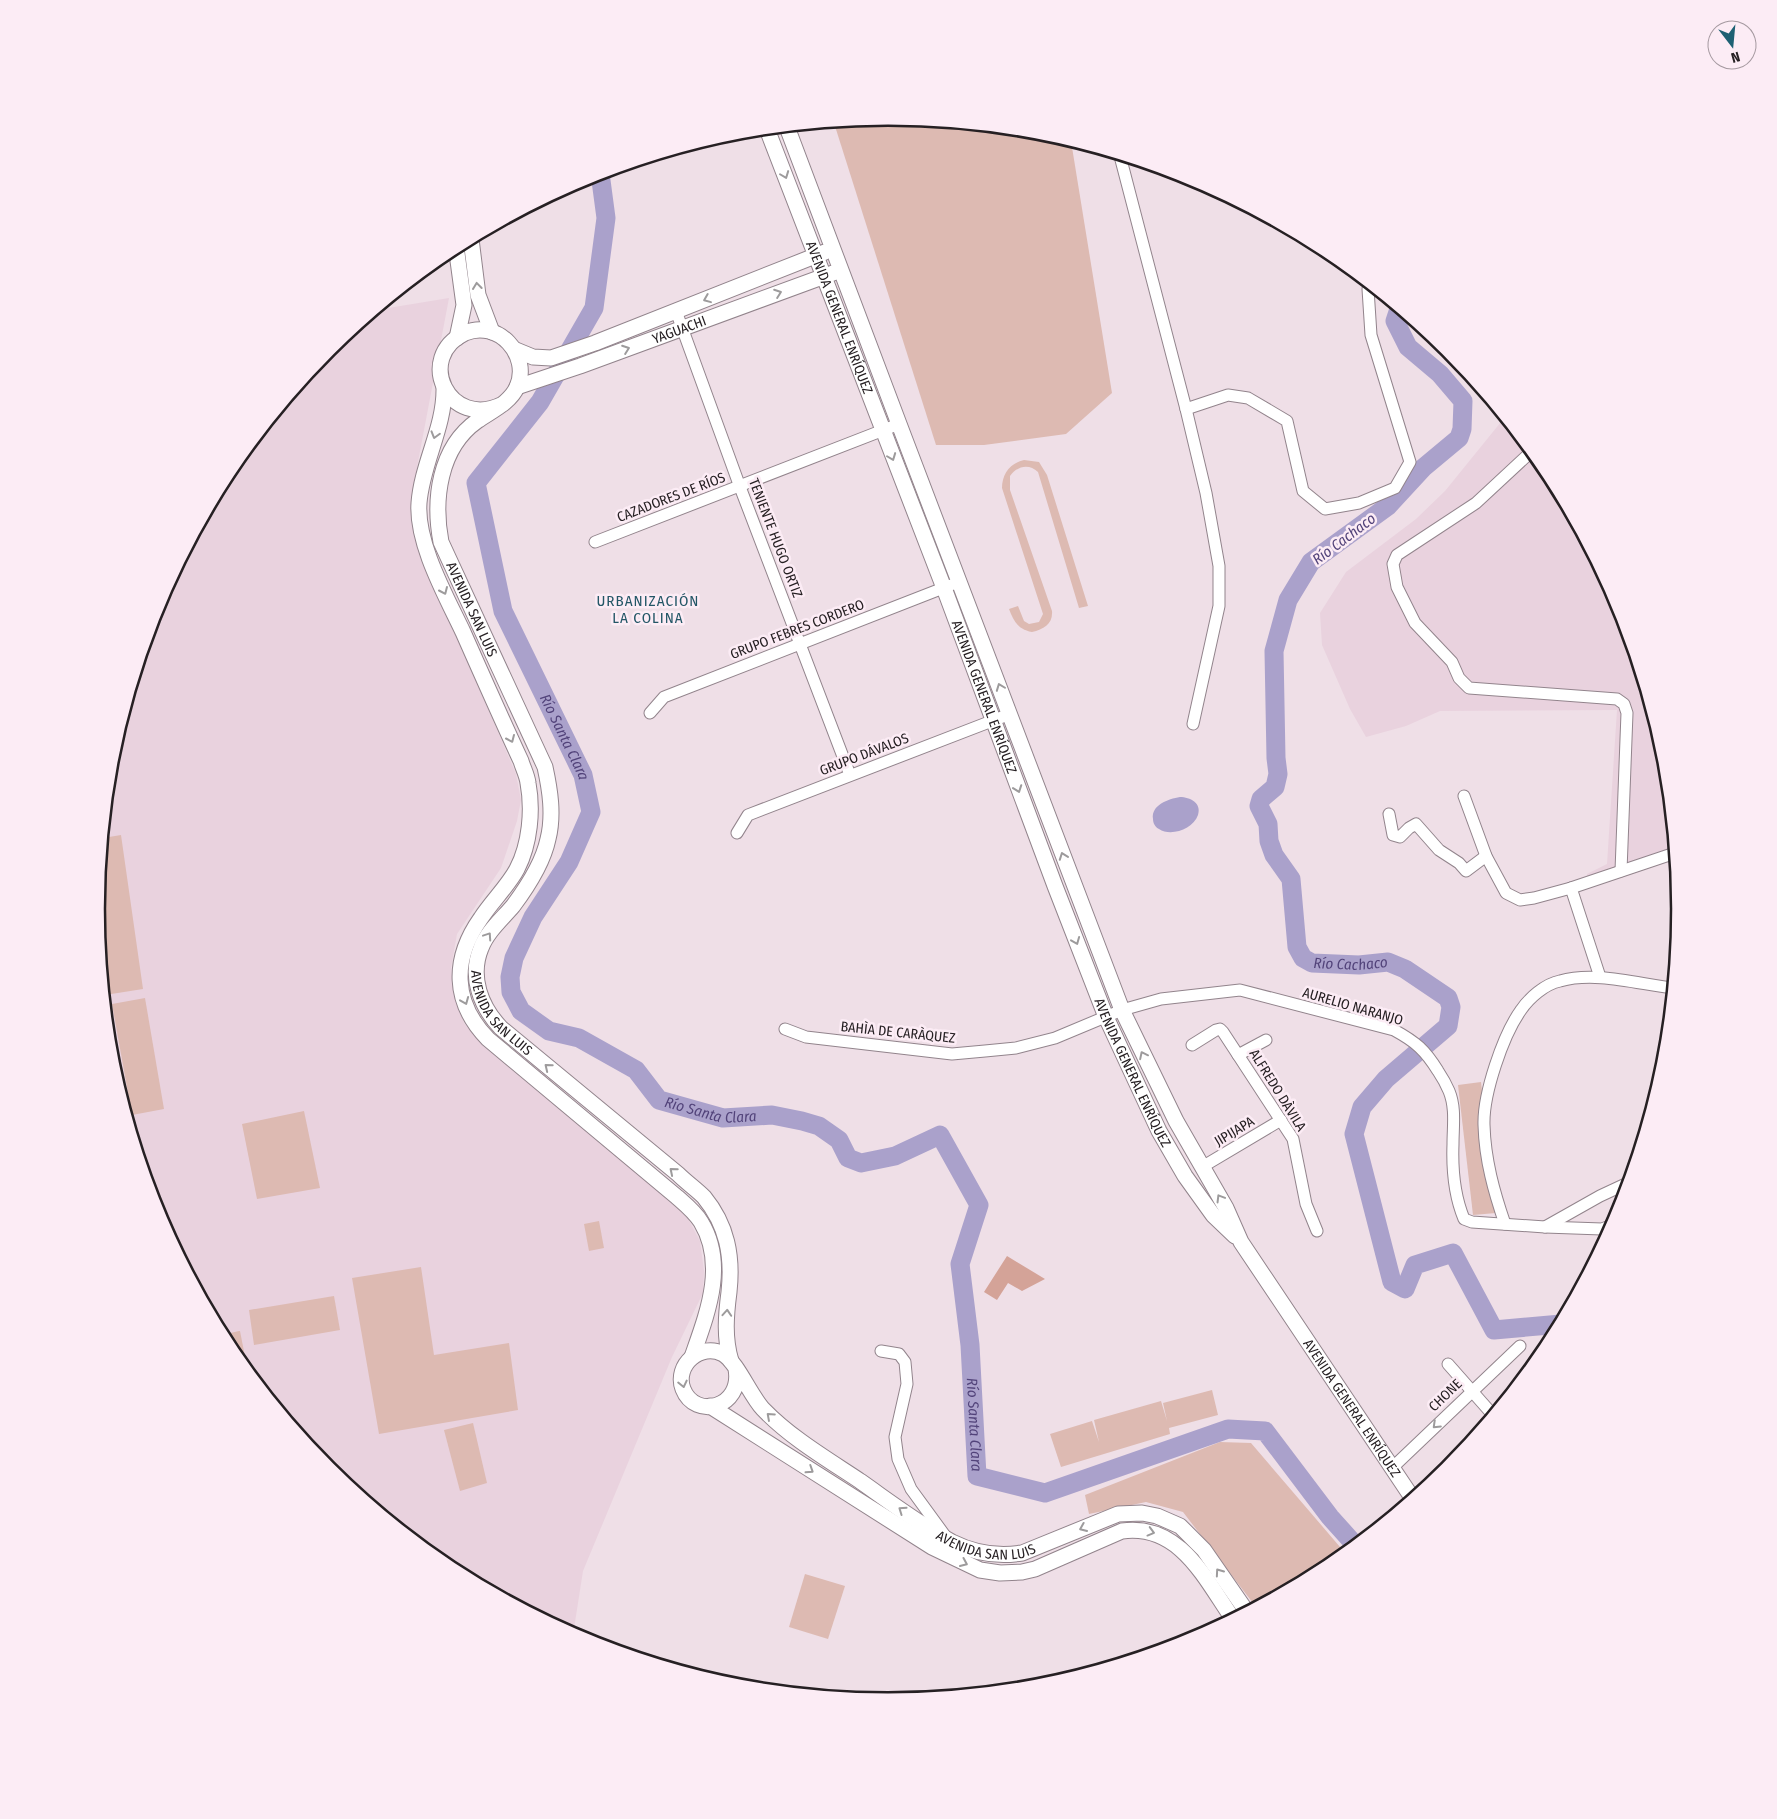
<svg xmlns="http://www.w3.org/2000/svg" width="1777" height="1819" viewBox="0 0 1777 1819" font-family="'Fira Sans Condensed',sans-serif">
  <style>
    .built { fill: #e9d2de }
    .green { fill: #ddbab2 }
    .forest { fill: #d4a398 }
    .water { fill: #aaa1cb }
    .lines { fill: none; stroke-linecap: round; stroke-linejoin: round }
    .river { stroke: #aaa1cb; stroke-width: 19 }
    .street-casing { stroke: #92848c; stroke-width: 13 }
    .secondary-casing { stroke: #92848c; stroke-width: 17 }
    .street { stroke: #fff; stroke-width: 11 }
    .secondary { stroke: #fff; stroke-width: 15 }
    .oneway { stroke: #9d9b9c }
    .labels { text-anchor: middle; stroke-width: 5; stroke-linejoin: round; paint-order: stroke }
    .street-label { font-size: 14px; fill: #262023; stroke: #fcecf5 }
    .water-label { font-size: 15px; font-style: italic; fill: #52437a; stroke: #fcecf5 }
    .neighbourhood-label { font-size: 15px; letter-spacing: 1px; fill: #235666; stroke: #fcecf5 }
    .rim { fill: none; stroke: #262023; stroke-width: 2.5 }
  </style>
  <rect width="100%" height="100%" fill="#efdfe7"/>
  <g class="built">
    <polygon points="449,298 414,483 413,517 419,547 516,774 521,800 517,821 501,868 457,934 451,968 453,991 464,1023 483,1046 685,1213 700,1241 704,1271 703,1293 672,1357 583,1571 573,1635 448,1568 328,1470 230,1349 156,1212 111,1064 96,910 112,755 157,606 230,469 329,349 376,310"/>
    <polygon points="1505,417 1547,470 1621,607 1666,755 1676,859 1587,887 1587,874 1607,864 1617,710 1440,711 1406,726 1366,737 1350,709 1322,645 1320,613 1346,572 1416,519 1445,491"/>
  </g>
  <g class="green">
    <polygon points="889,117 1043,133 1071,141 1112,393 1066,434 984,445 936,445 834,123"/>
    <path d="M 1024,460 L 1039,462 L 1047,475 L 1088,606 L 1079,608 L 1038,472 C 1029,463 1017,466 1010,476 L 1010,490 L 1052,611 C 1053,624 1044,629 1032,632 C 1018,629 1014,622 1009,609 L 1018,606 L 1024,621 L 1029,624 L 1039,622 L 1043,614 L 1002,488 C 1002,474 1010,463 1024,460 Z"/>
    <polygon points="121,835 143,989 105,995 96,910 103,838"/>
    <polygon points="145,998 164,1109 132,1115 112,1004"/>
    <polygon points="1481,1082 1496,1213 1473,1215 1458,1085"/>
    <polygon points="304,1111 320,1188 257,1199 242,1124"/>
    <polygon points="599,1221 604,1248 589,1251 584,1224"/>
    <polygon points="421,1267 434,1355 509,1343 518,1410 379,1434 352,1278"/>
    <polygon points="334,1296 340,1330 254,1345 249,1310"/>
    <polygon points="239,1331 240,1331 248,1372 230,1349 222,1335"/>
    <polygon points="1212,1390 1218,1415 1169,1428 1170,1434 1061,1467 1050,1434 1092,1421 1099,1442 1094,1420 1161,1401 1167,1421 1163,1403"/>
    <polygon points="473,1423 487,1483 460,1491 444,1430"/>
    <polygon points="1220,1442 1251,1443 1346,1554 1328,1568 1256,1607 1183,1512 1146,1502 1089,1514 1085,1495"/>
    <polygon points="805,1574 845,1586 828,1639 789,1627"/>
  </g>
  <polygon class="forest" points="1007,1256 1045,1279 1022,1291 1008,1283 997,1300 984,1292"/>
  <path class="water" d="M 1180,797 C 1190,797 1202,803 1198,815 C 1193,829 1171,837 1159,829 C 1155,827 1153,823 1153,819 C 1151,805 1168,799 1180,797 Z"/>
  <g class="lines">
    <g class="river">
      <path id="s1" d="M 600,173 L 606,218 L 594,308 L 540,402 L 476,483 L 503,611 L 583,775 L 591,812 L 569,862 L 533,917 L 514,958 L 510,977 L 511,992 L 521,1011 L 549,1031 L 579,1038 L 636,1070 L 659,1100 L 723,1118 L 772,1115 L 802,1121 L 819,1126 L 839,1140 L 848,1158 L 861,1163 L 895,1156 L 940,1135 L 979,1205 L 960,1264 L 970,1345 L 977,1476 L 1045,1493 L 1228,1429 L 1265,1431 L 1330,1517 L 1356,1546"/>
      <path id="s2" d="M 1399,309 L 1395,321 L 1408,347 L 1440,374 L 1463,401 L 1462,429 L 1459,438 L 1423,468 L 1388,506 L 1311,562 L 1288,600 L 1274,651 L 1276,758 L 1278,774 L 1275,787 L 1261,799 L 1259,806 L 1268,824 L 1269,841 L 1274,855 L 1291,879 L 1297,947 L 1303,958 L 1312,963 L 1359,965 L 1388,962 L 1405,969 L 1448,998 L 1451,1007 L 1448,1026 L 1386,1079 L 1362,1107 L 1354,1134 L 1392,1282 L 1405,1289 L 1415,1265 L 1453,1253 L 1494,1330 L 1561,1324"/>
    </g>
    <g class="street-casing">
      <g id="street">
        <polyline points="1120,156 1186,409 1206,493 1219,566 1219,606 1193,724"/>
        <polyline points="676,311 740,487 850,775"/>
        <polyline points="1186,409 1228,395 1248,398 1287,421 1303,491 1325,509 1359,503 1395,488 1410,462 1371,335 1368,289 1370,285"/>
        <polyline points="1532,451 1476,503 1397,555 1393,564 1397,587 1415,623 1452,662 1459,678 1469,688 1617,699 1624,704 1627,713 1621,871"/>
        <polyline points="595,542 899,424"/>
        <polyline points="650,713 664,697 951,585"/>
        <polyline points="1464,796 1486,856 1506,893 1520,900 1534,898 1571,888 1675,853"/>
        <polyline points="1389,814 1393,835 1400,837 1409,828 1416,824 1439,850 1459,863 1466,871 1486,856"/>
        <polyline points="737,833 748,815 1010,714"/>
        <polyline points="1571,888 1600,977"/>
        <path d="M 785,1029 L 806,1037 L 952,1054 L 985,1051 L 1016,1048 L 1055,1038 L 1122,1010 L 1161,999 L 1240,990 L 1394,1030 C 1416,1042 1425,1050 1438,1071 C 1442,1077 1446,1084 1449,1091 C 1456,1108 1453,1126 1453,1144 C 1452,1170 1454,1195 1464,1219 L 1472,1222 L 1545,1227 L 1602,1229 L 1615,1224"/>
        <polyline points="1192,1045 1216,1030 1220,1029 1223,1032 1293,1139 1306,1204 1317,1231"/>
        <polyline points="1238,1055 1266,1040"/>
        <polyline points="1202,1167 1281,1120"/>
        <path d="M 1505,1224 C 1494,1192 1485,1160 1484,1125 C 1483,1094 1503,1035 1521,1010 C 1529,998 1545,984 1560,981 C 1595,971 1638,984 1673,988"/>
        <polyline points="1545,1227 1600,1196 1630,1182"/>
        <polyline points="881,1351 899,1354 905,1362 907,1384 895,1437 898,1459 911,1489 946,1537"/>
        <polyline points="1448,1364 1493,1415"/>
        <polyline points="1392,1468 1520,1346"/>
      </g>
    </g>
    <g class="secondary-casing">
      <g id="secondary">
        <path id="s3" d="M 787,127 L 899,424 L 1122,1010 L 1176,1121 L 1226,1208 L 1241,1242 L 1413,1499"/>
        <path id="s4" d="M 767,129 L 944,588 L 1055,886 L 1106,1017 L 1159,1131 L 1185,1176 L 1213,1215 L 1235,1236"/>
        <polyline points="471,239 478,295 492,332"/>
        <polyline points="456,246 464,305 457,338"/>
        <polyline points="516,350 533,357 551,358 595,343 825,252"/>
        <path d="M 444,387 C 445,427 422,463 419,503 C 416,543 446,596 463,632 C 482,675 501,718 521,761 C 523,768 527,775 528,783 C 533,810 530,844 517,869 C 508,886 492,901 481,918 C 452,959 452,1002 488,1039 L 677,1197 C 685,1204 695,1212 701,1222 C 727,1265 707,1314 692,1357"/>
        <path id="s5" d="M 517,387 L 580,366 L 833,273"/>
        <path id="s6" d="M 503,404 C 449,431 414,357 465,333 C 498,319 531,355 517,387 C 510,403 491,411 477,421 C 439,448 433,500 441,542 L 545,767 C 550,790 554,815 548,839 C 543,863 528,886 513,906 C 502,919 487,932 481,948 C 469,977 481,1007 501,1028 L 678,1174 C 686,1182 696,1189 704,1197 C 727,1225 733,1256 729,1292 C 726,1315 724,1338 731,1361"/>
        <path id="s7" d="M 736,1369 C 743,1408 695,1420 683,1389 C 674,1365 701,1342 723,1354 C 737,1362 750,1395 763,1409 C 791,1438 827,1459 860,1481 C 890,1502 920,1525 952,1542 C 974,1553 997,1557 1022,1553 L 1118,1514 L 1142,1513 L 1157,1516 L 1180,1526 L 1204,1550 L 1247,1612"/>
        <path d="M 710,1406 L 932,1547 L 980,1570 L 1000,1573 L 1022,1572 L 1035,1569 L 1122,1531 C 1180,1523 1205,1579 1233,1619"/>
      </g>
    </g>
    <use href="#street" class="street"/>
    <use href="#secondary" class="secondary"/>
  </g>
  <defs><path id="oneway-chevron" d="M-2-3.5L2.5 0L-2 3.5" fill="none" stroke-width="1.6" stroke-linecap="round" stroke-linejoin="round" transform="scale(1.25)"/></defs>
  <g class="oneway">
    <use href="#oneway-chevron" transform="translate(785 175) rotate(69)"/>
    <use href="#oneway-chevron" transform="translate(477 286) rotate(-97)"/>
    <use href="#oneway-chevron" transform="translate(778 293) rotate(-20)"/>
    <use href="#oneway-chevron" transform="translate(707 299) rotate(158)"/>
    <use href="#oneway-chevron" transform="translate(626 349) rotate(-20)"/>
    <use href="#oneway-chevron" transform="translate(435 435) rotate(106)"/>
    <use href="#oneway-chevron" transform="translate(892 457) rotate(69)"/>
    <use href="#oneway-chevron" transform="translate(444 591) rotate(66)"/>
    <use href="#oneway-chevron" transform="translate(1000 687) rotate(-111)"/>
    <use href="#oneway-chevron" transform="translate(511 739) rotate(66)"/>
    <use href="#oneway-chevron" transform="translate(1018 789) rotate(70)"/>
    <use href="#oneway-chevron" transform="translate(1063 856) rotate(-110)"/>
    <use href="#oneway-chevron" transform="translate(488 936) rotate(-56)"/>
    <use href="#oneway-chevron" transform="translate(1076 941) rotate(68)"/>
    <use href="#oneway-chevron" transform="translate(465 1001) rotate(68)"/>
    <use href="#oneway-chevron" transform="translate(1143 1055) rotate(-116)"/>
    <use href="#oneway-chevron" transform="translate(548 1067) rotate(-141)"/>
    <use href="#oneway-chevron" transform="translate(673 1171) rotate(-140)"/>
    <use href="#oneway-chevron" transform="translate(1220 1198) rotate(-121)"/>
    <use href="#oneway-chevron" transform="translate(727 1313) rotate(-86)"/>
    <use href="#oneway-chevron" transform="translate(683 1384) rotate(77)"/>
    <use href="#oneway-chevron" transform="translate(770 1416) rotate(-138)"/>
    <use href="#oneway-chevron" transform="translate(1436 1425) rotate(136)"/>
    <use href="#oneway-chevron" transform="translate(810 1470) rotate(33)"/>
    <use href="#oneway-chevron" transform="translate(902 1510) rotate(-145)"/>
    <use href="#oneway-chevron" transform="translate(1083 1528) rotate(157)"/>
    <use href="#oneway-chevron" transform="translate(1151 1532) rotate(15)"/>
    <use href="#oneway-chevron" transform="translate(964 1563) rotate(24)"/>
    <use href="#oneway-chevron" transform="translate(1219 1572) rotate(-125)"/>
  </g>
  <g class="labels">
    <g class="street-label">
      <text dy="5" stroke="none"><textPath href="#s4" startOffset="202">AVENIDA GENERAL ENRÍQUEZ</textPath></text>
      <text dy="5" stroke="none"><textPath href="#s5" startOffset="172">YAGUACHI</textPath></text>
      <text transform="translate(671 497) rotate(-21)" y="5">CAZADORES DE RÍOS</text>
      <text transform="translate(776 538) rotate(69)" y="5">TENIENTE HUGO ORTIZ</text>
      <text dy="5" stroke="none"><textPath href="#s6" startOffset="489">AVENIDA SAN LUIS</textPath></text>
      <text transform="translate(797 629) rotate(-21)" y="5">GRUPO FEBRES CORDERO</text>
      <text dy="5" stroke="none"><textPath href="#s4" startOffset="608">AVENIDA GENERAL ENRÍQUEZ</textPath></text>
      <text transform="translate(864 754) rotate(-21)" y="5">GRUPO DÁVALOS</text>
      <text transform="translate(1353 1006) rotate(16)" y="5">AURELIO NARANJO</text>
      <text dy="5" stroke="none"><textPath href="#s6" startOffset="939">AVENIDA SAN LUIS</textPath></text>
      <text transform="translate(898 1032) rotate(6)" y="5">BAHÌA DE CARÀQUEZ</text>
      <text dy="5" stroke="none"><textPath href="#s4" startOffset="1012">AVENIDA GENERAL ENRÍQUEZ</textPath></text>
      <text transform="translate(1278 1090) rotate(58)" y="5">ALFREDO DÀVILA</text>
      <text transform="translate(1234 1131) rotate(-31)" y="5">JIPIJAPA</text>
      <text transform="translate(1445 1395) rotate(-44)" y="5">CHONE</text>
      <text dy="5" stroke="none"><textPath href="#s3" startOffset="1405">AVENIDA GENERAL ENRÍQUEZ</textPath></text>
      <text dy="5" stroke="none"><textPath href="#s7" startOffset="489">AVENIDA SAN LUIS</textPath></text>
    </g>
    <g class="water-label">
      <text transform="translate(1344 539) rotate(-37)" y="5">Río Cachaco</text>
      <text dy="5" stroke="none"><textPath href="#s1" startOffset="619">Río Santa Clara</textPath></text>
      <text dy="5" stroke="none"><textPath href="#s2" startOffset="821">Río Cachaco</textPath></text>
      <text dy="5" stroke="none"><textPath href="#s1" startOffset="1142">Río Santa Clara</textPath></text>
      <text dy="5" stroke="none"><textPath href="#s1" startOffset="1699">Río Santa Clara</textPath></text>
    </g>
    <g class="neighbourhood-label">
      <text x="648" y="606">URBANIZACIÓN<tspan x="648" dy="17">LA COLINA</tspan></text>
    </g>
  </g>
  <path d="M0 0H1777V1819H0ZM105 909a783 783 0 1 1 1566 0a783 783 0 1 1-1566 0Z" fill="#fcecf5" fill-rule="evenodd"/>
  <path class="rim" d="M105 909a783 783 0 1 1 1566 0a783 783 0 1 1-1566 0Z"/>
  <g transform="translate(1732 45) rotate(164)"><circle r="24" fill="#fcecf5" stroke="#a69aa1"/>
  <path d="M0-4L9 19L0 12L-9 19Z" fill="#1d6073"/>
  <text y="-8" font-size="14" font-weight="bold" text-anchor="middle" fill="#262023">N</text>
  </g>
</svg>
